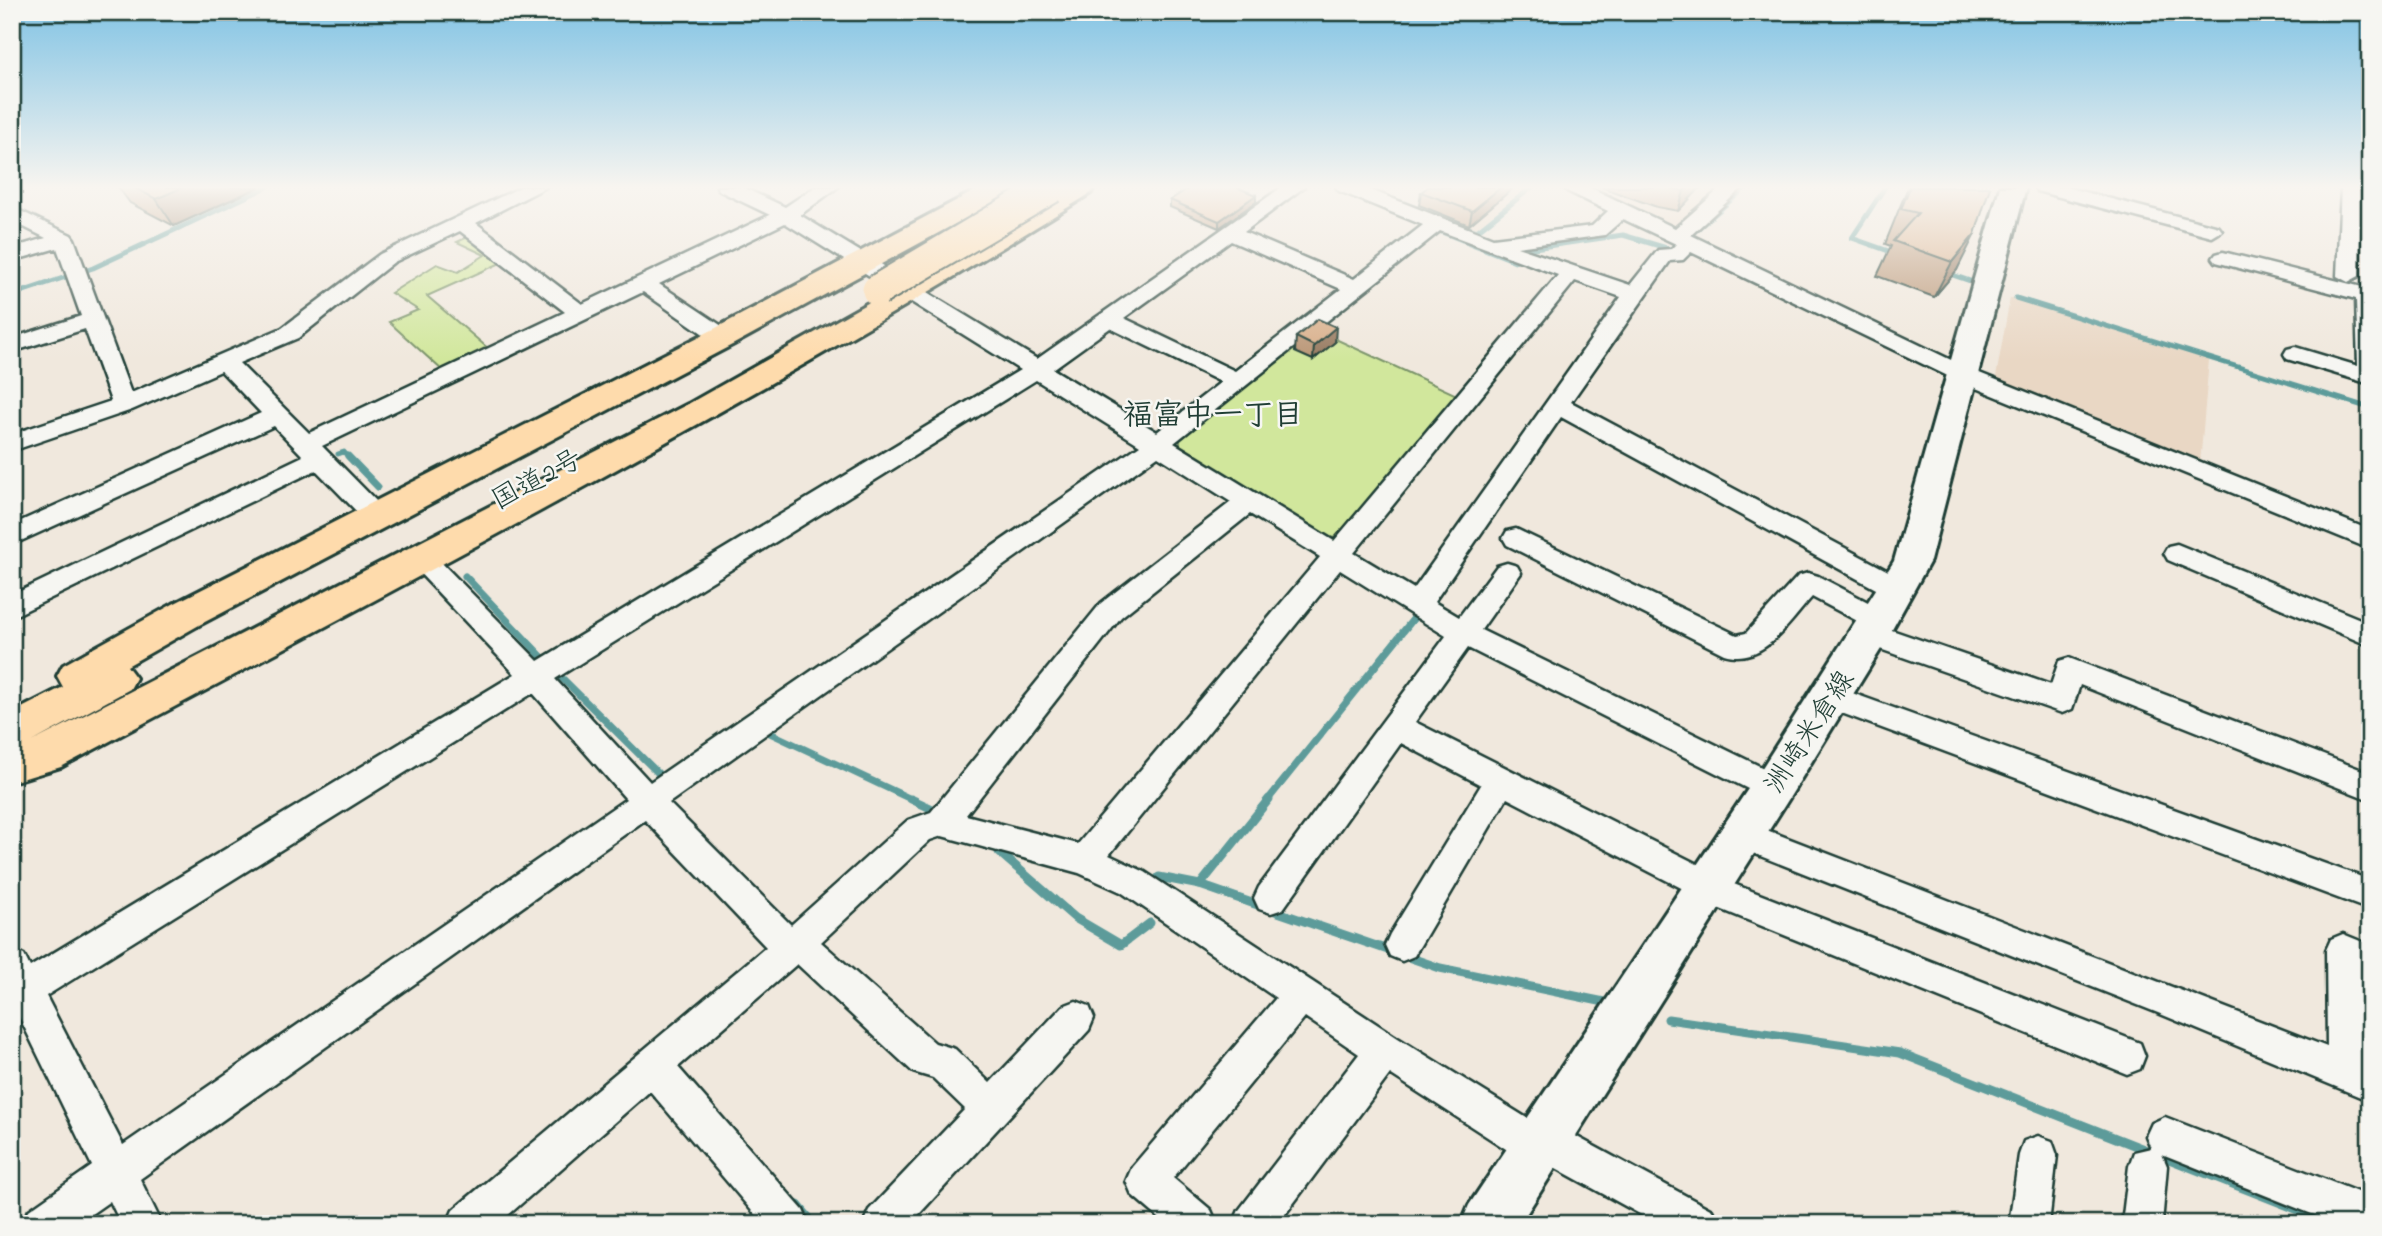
<svg xmlns="http://www.w3.org/2000/svg" width="2382" height="1236" viewBox="0 0 2382 1236" font-family="'Indie Flower','Klee One',sans-serif">
  <style>
    .built { fill: #e9d7c4 }
    .green { fill: #d1e79c; stroke: #789268; stroke-width: 2 }
    .lines { fill: none; stroke-linecap: round; stroke-linejoin: round }
    .stream-far2 { stroke: #5d9b9a; stroke-width: 5 }
    .stream-far1 { stroke: #5d9b9a; stroke-width: 7 }
    .stream { stroke: #5d9b9a; stroke-width: 9 }
    .street-casing { stroke: #1f3d34; stroke-width: 5 }
    .secondary-casing { stroke: #1f3d34; stroke-width: 6 }
    .highway-casing { stroke: #1f3d34; stroke-width: 6 }
    .street { fill: #f6f6f2; fill-rule: evenodd }
    .secondary { fill: #f6f6f2; fill-rule: evenodd }
    .highway { fill: #fedbac; fill-rule: evenodd }
    .highway-bridge-casing { stroke: #1f3d34; stroke-width: 35; stroke-linecap: butt }
    .highway-bridge { stroke: #fedbac; stroke-width: 31 }
    .wall { fill: #ba9676; stroke: #1f3d34; stroke-width: 2 }
    .shaded-wall { fill: #977a60; stroke: #1f3d34; stroke-width: 2 }
    .building { fill: #d8ae89; stroke: #1f3d34; stroke-width: 2 }
    .labels { text-anchor: middle; stroke-width: 5; stroke-linejoin: round; paint-order: stroke }
    .street-label { font-size: 28px; fill: #1f3d34; stroke: #f6f6f2 }
    .neighbourhood-label { font-size: 30px; font-weight: bold; fill: #1f3d34; stroke: #f6f6f2 }
  </style>
  <rect width="100%" height="100%" fill="#f0e8dd"/>
  <filter id="ink" filterUnits="userSpaceOnUse"><feTurbulence type="fractalNoise" baseFrequency=".0143" numOctaves="2"/><feDisplacementMap in="SourceGraphic" scale="14" xChannelSelector="R" yChannelSelector="G"/><feConvolveMatrix kernelMatrix="1 2 1 2 8 2 1 2 1" color-interpolation-filters="sRGB"/></filter>
  <g filter="url(#ink)">
    <g class="built">
      <polygon points="1439,187 1528,187 1476,229 1416,206"/>
      <polygon points="1586,187 1723,187 1680,228 1669,228"/>
      <polygon points="2010,298 2209,360 2200,464 2004,383 1996,377"/>
    </g>
    <g class="green">
      <polygon points="470,236 503,262 427,296 490,350 443,371 389,322 418,310 391,293 437,264 458,272 485,255 457,242"/>
      <polygon points="1316,330 1459,396 1342,537 1327,538 1180,449 1180,440"/>
    </g>
    <g class="lines">
      <g class="stream-far2">
        <polyline points="1885,187 1852,238 1897,254"/>
        <polyline points="1401,202 1477,231 1532,187"/>
        <polyline points="1434,229 1515,261 1527,249 1623,235 1673,250"/>
        <polyline points="1686,239 1746,187"/>
        <polyline points="1944,272 1973,282"/>
        <polyline points="12,295 93,268 267,187"/>
        <polyline points="2016,298 2370,408"/>
        <polyline points="338,454 344,452 349,458"/>
      </g>
      <g class="stream-far1">
        <polyline points="348,456 378,487"/>
        <polyline points="465,576 544,659"/>
        <polyline points="558,674 662,777 667,774"/>
        <polyline points="762,726 768,732 915,801"/>
        <polyline points="1267,801 1418,613"/>
      </g>
      <g class="stream">
        <polyline points="911,799 939,812"/>
        <polyline points="1269,799 1200,885 1440,968 1614,1004"/>
        <polyline points="999,852 1075,918 1121,945 1150,923"/>
        <polyline points="1159,877 1200,885"/>
        <polyline points="1668,1019 1900,1053 2334,1224"/>
        <polyline points="798,1205 814,1224"/>
      </g>
      <g class="street-casing">
        <g id="street">
          <path d="M 521,187 L 546,187 L 476,223 L 582,304 L 770,215 L 720,191 L 717,187 L 742,187 L 785,207 L 815,187 L 838,187 L 800,215 L 1037,359 L 1282,187 L 1304,187 L 1244,232 L 1354,279 L 1423,225 L 1339,191 L 1336,187 L 1363,187 L 1493,238 L 1592,226 L 1608,211 L 1567,191 L 1564,187 L 1589,187 L 1675,228 L 1722,187 L 1743,187 L 1691,235 L 1972,370 L 2370,530 L 2370,549 L 1956,380 L 1691,252 L 1683,260 L 1670,261 L 1571,402 L 1907,581 L 1911,588 L 1907,595 L 1897,598 L 1887,595 L 1561,417 L 1434,602 L 1459,617 L 1497,566 L 1507,563 L 1517,566 L 1521,573 L 1481,630 L 1784,778 L 1789,787 L 1784,796 L 1773,800 L 1762,796 L 1468,648 L 1415,722 L 1719,875 L 1721,879 L 2140,1043 L 2145,1056 L 2140,1069 L 2127,1074 L 1693,898 L 1691,893 L 1507,798 L 1414,956 L 1402,961 L 1390,956 L 1385,945 L 1390,934 L 1481,785 L 1401,743 L 1283,909 L 1271,913 L 1259,909 L 1254,898 L 1259,887 L 1446,636 L 1340,570 L 1109,855 L 1145,872 L 1398,1038 L 1535,1123 L 1541,1120 L 1555,1125 L 1712,1210 L 1718,1224 L 1658,1224 L 1545,1162 L 1537,1165 L 1523,1160 L 1390,1074 L 1278,1224 L 1233,1224 L 1239,1210 L 1359,1054 L 1305,1017 L 1173,1178 L 1211,1210 L 1217,1224 L 1166,1224 L 1132,1195 L 1126,1181 L 1132,1167 L 1276,998 L 1121,892 L 1079,873 L 942,836 L 930,840 L 821,942 L 935,1043 L 955,1049 L 990,1083 L 1063,1006 L 1076,1001 L 1089,1006 L 1094,1018 L 1089,1030 L 910,1224 L 863,1224 L 869,1210 L 965,1109 L 933,1078 L 913,1072 L 797,964 L 678,1067 L 803,1210 L 809,1224 L 763,1224 L 650,1091 L 498,1224 L 447,1224 L 453,1210 L 766,947 L 645,820 L 140,1179 L 162,1224 L 121,1224 L 110,1201 L 77,1224 L 23,1224 L 29,1210 L 92,1166 L 17,1012 L 12,1014 L 12,950 L 24,955 L 30,967 L 515,674 L 414,567 L 410,560 L 414,553 L 423,550 L 432,553 L 538,661 L 1020,370 L 785,223 L 659,284 L 731,332 L 734,337 L 731,342 L 715,342 L 643,292 L 322,446 L 385,510 L 389,516 L 385,522 L 376,525 L 367,522 L 316,470 L 12,617 L 12,595 L 303,456 L 274,426 L 12,545 L 12,525 L 261,413 L 221,371 L 132,410 L 12,451 L 12,434 L 111,401 L 85,329 L 12,352 L 12,338 L 81,316 L 57,248 L 12,261 L 12,248 L 46,238 L 12,221 L 12,207 L 71,235 L 74,239 L 131,393 L 282,328 L 380,254 ZM 1623,219 L 1676,244 L 1671,249 L 1658,250 L 1630,285 L 1517,247 L 1605,235 ZM 460,231 L 565,312 L 309,433 L 239,363 L 298,338 L 394,262 ZM 1440,231 L 1558,275 L 1334,541 L 1174,443 ZM 1231,241 L 1341,289 L 1235,371 L 1124,318 ZM 1575,281 L 1621,297 L 1414,589 L 1354,553 ZM 1110,328 L 1221,382 L 1157,432 L 1053,369 ZM 1036,380 L 1140,445 L 650,782 L 555,679 ZM 1158,456 L 1231,502 L 1101,603 L 931,812 L 908,820 L 791,925 L 669,803 ZM 1250,514 L 1320,557 L 1078,844 L 966,815 L 1121,617 ZM 533,693 L 626,799 L 123,1145 L 46,996 Z"/>
          <polygon points="2034,187 2065,187 2219,227 2222,231 2212,237 2037,191"/>
          <polygon points="2341,187 2361,187 2359,276 2348,282 2337,276"/>
          <polygon points="2223,252 2370,289 2370,384 2287,359 2284,354 2287,349 2295,347 2358,366 2356,299 2216,262 2213,258 2216,254"/>
          <path d="M 1516,529 L 1737,635 L 1746,633 L 1798,576 L 1808,573 L 1818,576 L 1889,613 L 1893,620 L 1886,628 L 2051,685 L 2059,661 L 2069,658 L 2370,773 L 2370,800 L 2080,685 L 2072,709 L 2062,713 L 1860,642 L 1856,634 L 1865,625 L 1812,597 C 1788,623 1764,666 1724,654 L 1507,545 L 1503,538 L 1507,531 Z"/>
          <polygon points="2177,544 2370,623 2370,646 2168,560 2164,553 2168,546"/>
          <polygon points="1830,685 2370,880 2370,910 1820,705 1815,697 1820,689"/>
          <polygon points="1741,820 2327,1047 2326,950 2331,939 2343,934 2370,945 2370,977 2361,974 2364,1062 2370,1065 2370,1101 2158,1013 1730,844 1725,834 1730,824"/>
          <polygon points="2165,1117 2370,1197 2370,1224 2337,1224 2162,1154 2167,1166 2162,1224 2122,1224 2129,1166 2134,1152 2151,1148 2146,1136 2152,1123"/>
          <polygon points="2038,1136 2052,1141 2057,1155 2049,1224 2009,1224 2019,1155 2024,1141"/>
        </g>
      </g>
      <g class="secondary-casing">
        <polygon id="secondary" points="2000,187 2026,187 1930,561 1884,644 1788,800 1520,1224 1461,1224 1469,1205 1758,774 1894,561"/>
      </g>
      <g class="highway-casing">
        <path id="highway" d="M 982,187 L 1015,187 L 1012,193 L 734,344 L 201,624 L 127,666 L 136,678 L 130,689 L 32,742 L 688,404 L 946,259 L 1063,187 L 1094,187 L 1091,193 C 757,402 408,582 61,767 L 12,782 L 12,713 L 63,687 L 57,676 L 63,665 L 173,604 L 712,330 Z"/>
      </g>
      <use href="#street" class="street"/>
      <use href="#secondary" class="secondary"/>
      <use href="#highway" class="highway"/>
      <g class="highway-bridge-casing">
        <polyline id="highway-bridge" points="878,290 1052,187"/>
      </g>
      <use href="#highway-bridge" class="highway-bridge"/>
    </g>
    <g class="wall">
      <polygon points="118,187 259,187 174,226 130,203"/>
      <polygon points="1601,187 1701,187 1678,211 1657,207"/>
      <polygon points="1908,187 1990,187 1957,270 1934,297 1877,276 1891,246 1885,244"/>
      <polygon points="1512,189 1469,225 1419,205 1421,192"/>
      <polygon points="1170,200 1256,202 1219,228 1170,207"/>
      <polygon points="1296,337 1335,342 1313,360 1295,352"/>
    </g>
    <g class="shaded-wall">
      <polygon points="183,187 259,187 174,226 156,199"/>
      <polygon points="1501,187 1512,187 1512,189 1469,225 1472,211"/>
      <polygon points="1688,187 1701,187 1678,211 1684,191"/>
      <polygon points="1256,195 1256,202 1219,228 1219,221"/>
      <polygon points="1975,234 1957,270 1934,297 1952,262"/>
      <polygon points="1336,327 1335,342 1313,360 1314,346"/>
    </g>
    <g class="building">
      <polygon points="133,187 183,187 156,199"/>
      <polygon points="1191,187 1236,187 1256,195 1219,221 1170,200"/>
      <polygon points="1428,187 1501,187 1472,211 1421,192"/>
      <polygon points="1665,187 1688,187 1684,191"/>
      <polygon points="1910,187 1990,187 1975,234 1952,262 1893,241 1918,213 1901,209"/>
      <polygon points="1318,319 1336,327 1314,346 1296,337"/>
    </g>
  </g>
  <linearGradient id="sky" x2="0" y2="1"><stop stop-color="#81c3e4"/><stop offset="0.52" stop-color="#f8f5f0"/><stop offset="1" stop-color="#f8f5f0" stop-opacity="0"/></linearGradient>
  <rect width="2382" height="360" fill="url(#sky)"/>
  <g class="labels">
    <g class="street-label">
      <text transform="translate(536 478) rotate(-28)" y="10">国道2号</text>
      <text transform="translate(1808 731) rotate(-57)" y="10">洲崎米倉線</text>
    </g>
    <g class="neighbourhood-label">
      <text x="1213" y="424">福富中一丁目</text>
    </g>
  </g>
  <rect width="2382" height="1236" fill="none" stroke="#f6f6f2" stroke-width="42"/>
  <rect x="21" y="21" width="2340" height="1194" fill="none" stroke="#1f3d34" stroke-width="2.5" filter="url(#ink)"/>
</svg>
